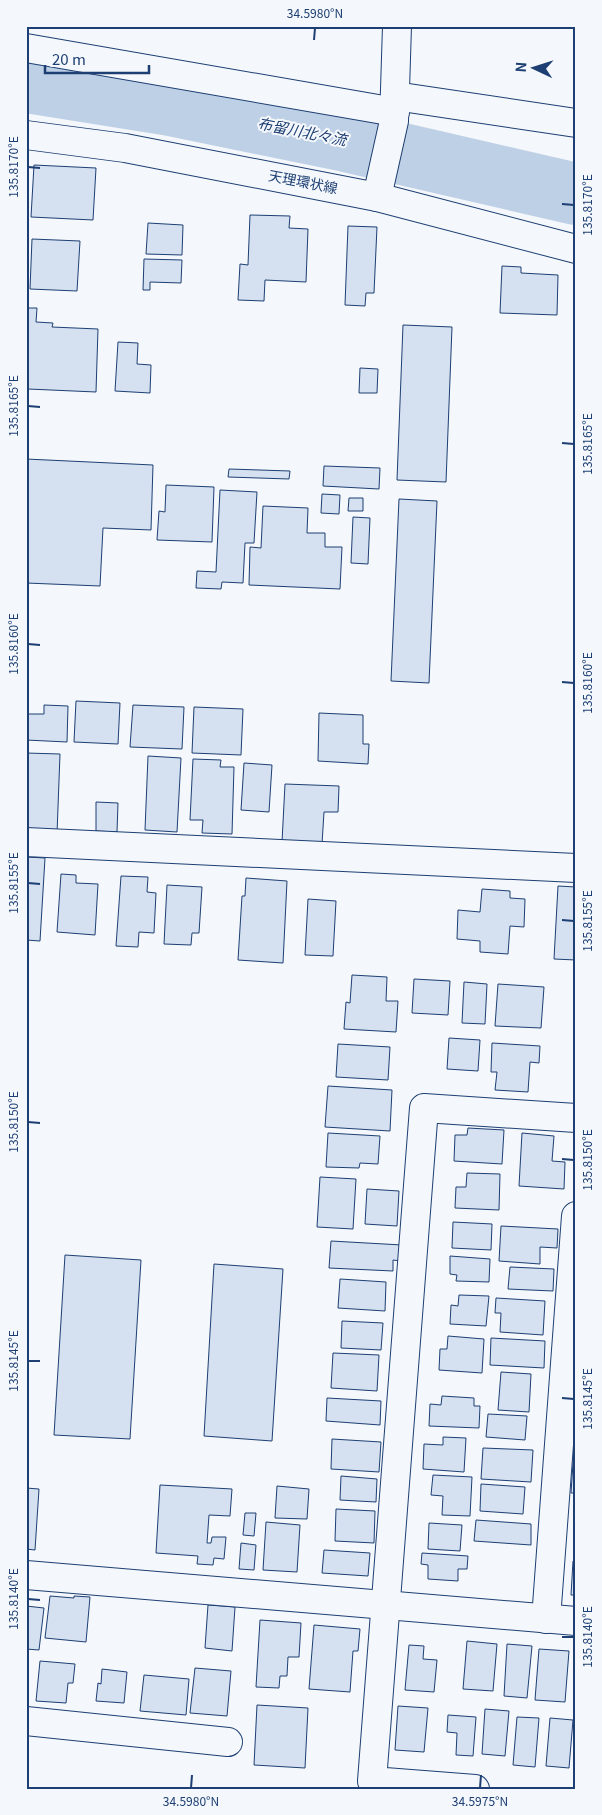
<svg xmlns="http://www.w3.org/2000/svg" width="602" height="1815" viewBox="0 0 602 1815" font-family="Georgia,'Noto Sans JP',serif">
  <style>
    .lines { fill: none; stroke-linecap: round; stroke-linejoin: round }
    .river { stroke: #bed0e5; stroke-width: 62 }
    .building { fill: #d5e0f0; stroke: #1d3f73 }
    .minor-casing { stroke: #1d3f73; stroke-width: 30 }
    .major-casing { stroke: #1d3f73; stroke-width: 30 }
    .minor { stroke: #f4f7fb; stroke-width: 28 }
    .major { stroke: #f4f7fb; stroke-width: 28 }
    .ticks { fill: none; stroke: #1d3f73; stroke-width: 2 }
    .labels { text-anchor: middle; stroke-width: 4; stroke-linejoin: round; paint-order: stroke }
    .street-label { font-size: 14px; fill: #1d3f73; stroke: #f4f7fb }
    .water-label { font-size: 15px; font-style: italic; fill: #1d3f73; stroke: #f4f7fb }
    .neatline { fill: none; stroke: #1d3f73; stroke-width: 2 }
    .ticks-label { font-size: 12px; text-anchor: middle; fill: #1d3f73 }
  </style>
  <rect width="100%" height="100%" fill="#f4f7fb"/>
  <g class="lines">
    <polyline class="river" points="26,82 170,105 346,141 576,194"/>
  </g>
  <g class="building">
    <polygon points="34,165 96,168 93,220 31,217"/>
    <polygon points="250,215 290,216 289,228 308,229 306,282 265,280 264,301 238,300 240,264 248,265"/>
    <polygon points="148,223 183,225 182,255 146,254"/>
    <polygon points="348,226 377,227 374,293 366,293 365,306 345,305"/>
    <polygon points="32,239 80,241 77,291 30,289"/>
    <polygon points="144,259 182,260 181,283 150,282 150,290 143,290"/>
    <polygon points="502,266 521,267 521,273 558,275 557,315 500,313"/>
    <polygon points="26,308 37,308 36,322 53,323 52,327 98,329 96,392 28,389"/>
    <polygon points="403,325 452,327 446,482 397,480"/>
    <polygon points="118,342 138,343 137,364 151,365 150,393 115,391"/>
    <polygon points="360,368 378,369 377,393 359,393"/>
    <polygon points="26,459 153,465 151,530 103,528 100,586 26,583"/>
    <polygon points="324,466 380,468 379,489 323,486"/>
    <polygon points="229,469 290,471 289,479 228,477"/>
    <polygon points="166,485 214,487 212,542 157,540 159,511 165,512"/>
    <polygon points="220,490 257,492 254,543 245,543 243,583 222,582 221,589 196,588 197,571 216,572"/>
    <polygon points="322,494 340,495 339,514 321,513"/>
    <polygon points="349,498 363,498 363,511 348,511"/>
    <polygon points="399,499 437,501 429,683 391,681"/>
    <polygon points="263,506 308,508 307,533 325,533 325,547 342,547 340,589 249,585 250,547 261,548"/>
    <polygon points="353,517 370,518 368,564 351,563"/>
    <polygon points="76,701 120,703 118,744 74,742"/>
    <polygon points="44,705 68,706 67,742 26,740 26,714 44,714"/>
    <polygon points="133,705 184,707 182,749 130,747"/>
    <polygon points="194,707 243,709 241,755 192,753"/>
    <polygon points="319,713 363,715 363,744 369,744 368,764 318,761"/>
    <polygon points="26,753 60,754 57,834 26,833"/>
    <polygon points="148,756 181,758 177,832 145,830"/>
    <polygon points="193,759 221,760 220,767 234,767 232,834 202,833 203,820 190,820"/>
    <polygon points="244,763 272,765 269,812 241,810"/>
    <polygon points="285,784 339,786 338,812 324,812 322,844 282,842"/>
    <polygon points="96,802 118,803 117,832 96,831"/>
    <polygon points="26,857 45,858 40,941 26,940"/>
    <polygon points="61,874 76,875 76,883 98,884 95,935 57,932"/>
    <polygon points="121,876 148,877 147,892 156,893 154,933 139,932 138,947 116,946"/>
    <polygon points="246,878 287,881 283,963 238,960 242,896 245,896"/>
    <polygon points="167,885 202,887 199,933 192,933 191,945 164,944"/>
    <polygon points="558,886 576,887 576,960 554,959"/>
    <polygon points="482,889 510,891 510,898 525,899 524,927 510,926 508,954 480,952 480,941 457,939 458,910 480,912"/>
    <polygon points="308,899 336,901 333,956 305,955"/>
    <polygon points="352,975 387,977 386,1001 398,1001 396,1032 344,1029 346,1002 350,1003"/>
    <polygon points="414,979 450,981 448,1015 412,1013"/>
    <polygon points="464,982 487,984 485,1024 462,1023"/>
    <polygon points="498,984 544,987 541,1028 495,1026"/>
    <polygon points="449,1038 480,1040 478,1071 447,1069"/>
    <polygon points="492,1043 540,1046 539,1063 530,1062 528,1092 495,1090 497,1072 491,1072"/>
    <polygon points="338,1044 390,1047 388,1080 336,1077"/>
    <polygon points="328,1086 392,1090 390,1131 325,1127"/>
    <polygon points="468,1128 504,1130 502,1164 454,1161 455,1135 467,1135"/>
    <polygon points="328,1133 380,1136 378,1164 360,1163 359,1168 326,1167"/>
    <polygon points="522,1133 554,1136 552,1161 565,1162 564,1189 519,1186"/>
    <polygon points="467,1173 500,1174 499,1210 455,1208 456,1187 466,1187"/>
    <polygon points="320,1177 356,1179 353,1229 317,1227"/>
    <polygon points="367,1189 399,1191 397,1226 365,1224"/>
    <polygon points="453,1222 492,1224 491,1250 452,1248"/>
    <polygon points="501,1226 558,1229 557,1248 540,1247 540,1264 499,1261"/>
    <polygon points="331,1241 402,1245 401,1261 393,1260 393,1271 329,1268"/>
    <polygon points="65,1255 141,1260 130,1439 54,1435"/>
    <polygon points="450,1256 490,1259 489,1282 456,1281 457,1275 450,1274"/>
    <polygon points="214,1264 283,1269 272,1441 204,1436"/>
    <polygon points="510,1267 554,1269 553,1291 508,1289"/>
    <polygon points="340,1279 386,1282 385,1311 338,1308"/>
    <polygon points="459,1295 489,1296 486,1326 450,1324 451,1305 458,1306"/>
    <polygon points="496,1298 545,1301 543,1335 500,1332 501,1313 495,1313"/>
    <polygon points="342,1321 383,1323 381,1350 341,1348"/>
    <polygon points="448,1336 484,1339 482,1373 439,1370 440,1349 447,1349"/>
    <polygon points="491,1338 545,1341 544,1368 490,1365"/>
    <polygon points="333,1353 379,1355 377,1391 331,1388"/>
    <polygon points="501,1372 531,1374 529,1412 498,1410"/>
    <polygon points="442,1396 474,1398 474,1406 480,1406 479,1428 429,1426 430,1404 441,1405"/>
    <polygon points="327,1398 381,1401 380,1425 326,1421"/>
    <polygon points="488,1414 527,1416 525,1440 486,1437"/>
    <polygon points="443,1437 466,1438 464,1472 423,1469 424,1444 443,1445"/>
    <polygon points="332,1439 381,1442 379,1472 331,1469"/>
    <polygon points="483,1448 533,1450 531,1482 481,1479"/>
    <polygon points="574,1448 576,1449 576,1493 571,1493"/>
    <polygon points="433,1475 472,1477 470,1516 442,1515 443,1496 431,1495"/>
    <polygon points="341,1476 377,1479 376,1502 340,1500"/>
    <polygon points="481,1484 525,1487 523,1514 480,1511"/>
    <polygon points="160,1485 232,1489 230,1516 209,1515 207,1543 211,1543 212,1537 226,1537 224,1559 214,1558 213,1565 197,1564 198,1556 156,1553"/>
    <polygon points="277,1486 309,1489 307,1519 275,1518"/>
    <polygon points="26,1488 39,1489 35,1550 26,1549"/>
    <polygon points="336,1509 375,1511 374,1543 335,1541"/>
    <polygon points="245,1513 256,1513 254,1536 243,1535"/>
    <polygon points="476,1520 531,1524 531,1545 474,1541"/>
    <polygon points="266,1522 300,1525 297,1572 263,1570"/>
    <polygon points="429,1523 462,1525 460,1551 428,1549"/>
    <polygon points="575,1532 576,1533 576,1554 574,1554"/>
    <polygon points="241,1543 256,1545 254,1570 239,1569"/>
    <polygon points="324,1550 370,1553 368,1576 322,1573"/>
    <polygon points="422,1553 468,1556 467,1569 458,1569 458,1581 428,1579 428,1565 421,1564"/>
    <polygon points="573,1561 576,1561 576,1595 571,1595"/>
    <polygon points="50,1596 74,1598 74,1596 90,1597 86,1642 45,1638"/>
    <polygon points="208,1605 235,1607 232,1651 205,1648"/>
    <polygon points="26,1606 44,1608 39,1650 26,1649"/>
    <polygon points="260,1620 301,1623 299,1657 288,1657 287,1676 280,1676 279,1688 256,1687"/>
    <polygon points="314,1625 360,1629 358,1651 353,1651 350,1692 309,1689"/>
    <polygon points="467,1641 497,1644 493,1691 463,1689"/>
    <polygon points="507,1644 532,1646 527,1698 504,1696"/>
    <polygon points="409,1645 424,1646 423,1659 437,1660 434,1692 405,1690"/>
    <polygon points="539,1649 569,1651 565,1702 535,1700"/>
    <polygon points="40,1661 75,1664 73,1683 68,1683 66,1703 36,1701"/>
    <polygon points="195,1668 231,1671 227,1716 190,1713"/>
    <polygon points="102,1669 127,1672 124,1703 96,1701 98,1683 101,1684"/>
    <polygon points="144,1675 189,1679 186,1715 140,1711"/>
    <polygon points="257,1705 308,1708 305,1768 254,1765"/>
    <polygon points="398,1706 428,1708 424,1752 395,1750"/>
    <polygon points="485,1709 509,1711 505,1756 482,1754"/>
    <polygon points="448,1715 476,1717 473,1756 456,1755 457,1733 447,1732"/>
    <polygon points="517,1717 539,1718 535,1767 513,1765"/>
    <polygon points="550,1718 573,1720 569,1768 546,1766"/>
  </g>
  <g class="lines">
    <g class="minor-casing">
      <g id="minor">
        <polyline points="26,48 395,112"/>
        <polyline points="395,96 576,123"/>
        <polyline points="377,197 394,121 397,26"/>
        <polyline points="26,842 576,868"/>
        <polyline points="26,1575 576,1621"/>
        <polyline points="546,1619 576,1216"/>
        <polyline points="26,1721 228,1742"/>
        <polyline points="475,1789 372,1781 424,1108 576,1118"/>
      </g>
    </g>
    <g class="major-casing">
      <polyline id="major" points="26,135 125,148 377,197 576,249"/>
    </g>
    <use href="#minor" class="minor"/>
    <use href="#major" class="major"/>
  </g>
  <path class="ticks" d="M 314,40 L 315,28M 28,167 L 40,168M 562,204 L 574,205M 28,406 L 40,407M 562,443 L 574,444M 28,644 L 40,645M 562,682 L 574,683M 28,883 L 40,884M 562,920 L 574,921M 28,1122 L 40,1123M 562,1159 L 574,1160M 28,1361 L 40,1361M 562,1398 L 574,1399M 28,1599 L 40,1600M 562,1637 L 574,1637M 191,1788 L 192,1775M 480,1788 L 481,1775"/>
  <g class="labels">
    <g class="street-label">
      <text transform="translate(303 182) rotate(11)" y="5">天理環状線</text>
    </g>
    <g class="water-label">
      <text transform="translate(302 132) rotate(11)" y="5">布留川北々流</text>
    </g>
  </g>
  <rect width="602" height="1815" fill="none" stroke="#f4f7fb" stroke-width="55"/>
  <g transform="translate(534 68) rotate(274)" stroke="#f4f7fb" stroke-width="4" paint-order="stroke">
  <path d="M0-4L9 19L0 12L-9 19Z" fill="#1d3f73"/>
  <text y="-8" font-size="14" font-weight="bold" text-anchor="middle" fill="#1d3f73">N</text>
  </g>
  <path d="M45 65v8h104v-8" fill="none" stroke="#1d3f73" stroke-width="2.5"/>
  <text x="52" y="65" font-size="15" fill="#1d3f73" stroke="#f4f7fb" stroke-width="4" paint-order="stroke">20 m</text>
  <rect x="28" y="28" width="546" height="1760" class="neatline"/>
  <g class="ticks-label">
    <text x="315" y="18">34.5980°N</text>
    <text transform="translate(14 167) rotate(-90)" y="4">135.8170°E</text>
    <text transform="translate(588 205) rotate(-90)" y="4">135.8170°E</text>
    <text transform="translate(14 406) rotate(-90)" y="4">135.8165°E</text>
    <text transform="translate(588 444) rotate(-90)" y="4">135.8165°E</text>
    <text transform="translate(14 644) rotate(-90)" y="4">135.8160°E</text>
    <text transform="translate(588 683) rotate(-90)" y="4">135.8160°E</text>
    <text transform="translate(14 883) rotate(-90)" y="4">135.8155°E</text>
    <text transform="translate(588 921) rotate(-90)" y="4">135.8155°E</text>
    <text transform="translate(14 1122) rotate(-90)" y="4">135.8150°E</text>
    <text transform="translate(588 1160) rotate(-90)" y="4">135.8150°E</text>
    <text transform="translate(14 1361) rotate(-90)" y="4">135.8145°E</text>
    <text transform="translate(588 1399) rotate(-90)" y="4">135.8145°E</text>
    <text transform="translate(14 1599) rotate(-90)" y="4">135.8140°E</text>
    <text transform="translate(588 1637) rotate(-90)" y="4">135.8140°E</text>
    <text x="191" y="1806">34.5980°N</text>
    <text x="480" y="1806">34.5975°N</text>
  </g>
</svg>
